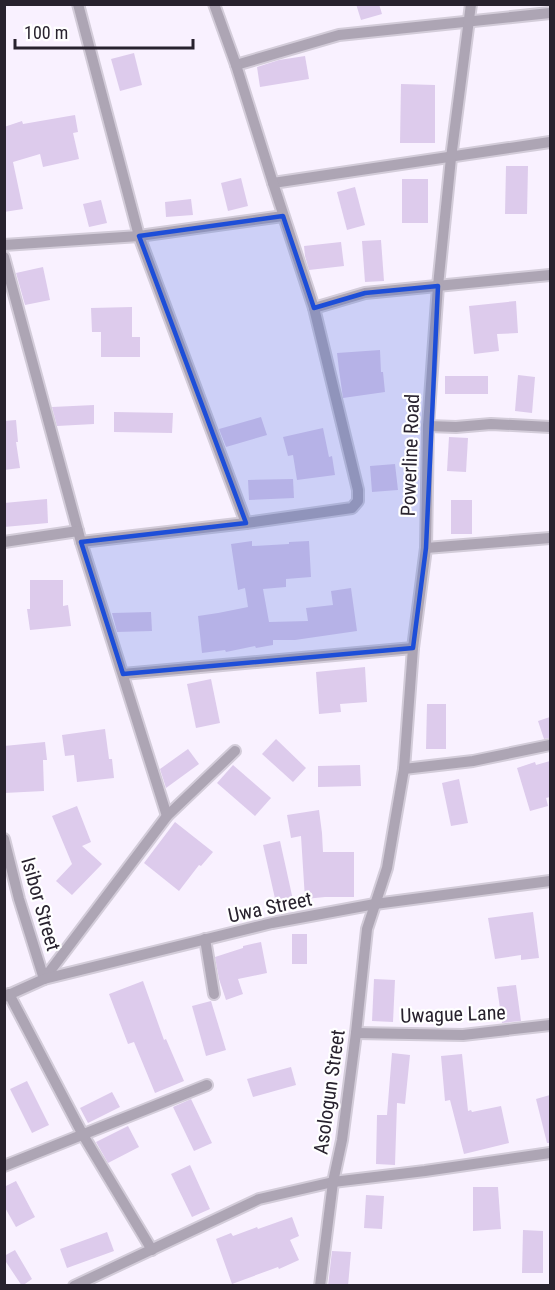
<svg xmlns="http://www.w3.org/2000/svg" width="555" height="1290" viewBox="0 0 555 1290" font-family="'Roboto Condensed',sans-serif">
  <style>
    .building { fill: #ddcbec }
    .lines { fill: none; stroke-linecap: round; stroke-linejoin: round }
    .minor-casing { stroke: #d3ccd9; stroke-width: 14 }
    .minor { stroke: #ada5b4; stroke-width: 10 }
    .marked { fill: #1d4ed8; fill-opacity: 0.2; stroke: #1d4ed8; stroke-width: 4.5; stroke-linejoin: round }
    .labels { text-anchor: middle; stroke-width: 4.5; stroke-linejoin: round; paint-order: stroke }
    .street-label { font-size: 20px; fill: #28222e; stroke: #fff }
  </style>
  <rect width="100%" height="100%" fill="#f9f1ff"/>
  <g class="building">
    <polygon points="356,4 379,4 382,14 361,20"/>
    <polygon points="134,53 142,85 120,91 111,59"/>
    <polygon points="305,56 309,79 260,87 257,67 279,60"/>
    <polygon points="401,84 435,85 435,143 400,143"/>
    <polygon points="75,115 78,132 73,133 79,159 43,167 40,154 13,162 23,209 4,212 4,127 22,121 23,124"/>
    <polygon points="506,166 528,166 527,214 505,214"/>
    <polygon points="241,178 248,206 228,211 221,183"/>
    <rect x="402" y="179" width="26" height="44"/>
    <polygon points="355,187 365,225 347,230 337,192"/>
    <polygon points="191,199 193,215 166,217 165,202"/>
    <polygon points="101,200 107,223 89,227 83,204"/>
    <polygon points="381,240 384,281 365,282 362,241"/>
    <polygon points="341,242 344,266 309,270 305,256 304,246"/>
    <polygon points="43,267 50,300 25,305 16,273"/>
    <polygon points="516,301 518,333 497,334 499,351 474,354 469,306"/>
    <polygon points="132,307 132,337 140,337 140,357 101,357 101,332 92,332 91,308"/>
    <polygon points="380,350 381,372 383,372 385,392 343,398 339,370 337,353"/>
    <polygon points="518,375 535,377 532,413 515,411"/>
    <rect x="445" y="376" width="43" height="18"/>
    <polygon points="94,405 94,424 57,426 52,407"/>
    <polygon points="114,412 173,413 172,433 114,432"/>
    <polygon points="261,417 267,435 226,447 219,429"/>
    <polygon points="16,420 18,442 16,442 20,468 4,470 4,421"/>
    <polygon points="323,428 329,457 332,456 335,475 297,480 293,455 288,456 283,437"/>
    <polygon points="449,437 468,438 466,472 447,471"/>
    <polygon points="395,464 398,490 372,492 370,466"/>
    <polygon points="293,479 294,498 249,500 248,480"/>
    <polygon points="47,499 48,523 4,527 4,503"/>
    <rect x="451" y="500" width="21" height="34"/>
    <polygon points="252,541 252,546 289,544 289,542 309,541 311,577 286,579 286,587 263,589 269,622 308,621 306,608 333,605 331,591 351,588 357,631 295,640 273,640 273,645 256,648 255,646 226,652 225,650 202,653 198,616 218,613 248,607 245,588 238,590 231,544"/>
    <polygon points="30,580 63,580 63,606 68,605 71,626 30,630 27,609 30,609"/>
    <polygon points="151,612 152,631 117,632 112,613"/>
    <polygon points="365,667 367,702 340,704 341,712 319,714 316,672"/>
    <polygon points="211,679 220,723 196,728 187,684"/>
    <polygon points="427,704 446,704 446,749 426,749"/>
    <polygon points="550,717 550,738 544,739 538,721"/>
    <polygon points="105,729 109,759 112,759 114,778 77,782 74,755 65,756 62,735"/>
    <polygon points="276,739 306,768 293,782 262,754"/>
    <polygon points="45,742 47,760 43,760 44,791 4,793 4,746"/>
    <polygon points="188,749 199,764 166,788 160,769"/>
    <polygon points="550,761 550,797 546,798 548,806 530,811 517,768 535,762 536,765"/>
    <polygon points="233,765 271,798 255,816 217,783"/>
    <polygon points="360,765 361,786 318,787 318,766"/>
    <polygon points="459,779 468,823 451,826 442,783"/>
    <polygon points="77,806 91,842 82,846 102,864 72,895 56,881 72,864 52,816"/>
    <polygon points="319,810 322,833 323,852 354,852 354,897 325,897 305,899 301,836 291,838 287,815"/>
    <polygon points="175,822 213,852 201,866 199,865 179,891 144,863"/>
    <polygon points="280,841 293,900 276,903 263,845"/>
    <polygon points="533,912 539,958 521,960 521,955 495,959 488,918"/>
    <rect x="292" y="934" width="15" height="30"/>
    <polygon points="261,942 267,973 238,979 243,994 226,1000 219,979 215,957 243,948 243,946"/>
    <polygon points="374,979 395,980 393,1022 372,1021"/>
    <polygon points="143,981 164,1040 166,1039 184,1081 155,1093 134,1042 128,1044 109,994"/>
    <polygon points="516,985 521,1021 502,1023 497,987"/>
    <polygon points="211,1001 226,1050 206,1056 192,1006"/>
    <polygon points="392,1053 410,1055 405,1104 397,1103 395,1165 376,1164 377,1115 387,1115"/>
    <polygon points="462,1054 468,1111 471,1110 472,1112 501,1106 509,1143 464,1154 450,1100 445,1101 441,1056"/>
    <polygon points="291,1067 296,1085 253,1097 247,1079"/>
    <polygon points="27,1081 49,1125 32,1133 10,1089"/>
    <polygon points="112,1092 120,1107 88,1123 80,1108"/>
    <polygon points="550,1095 550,1143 547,1143 536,1099"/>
    <polygon points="191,1099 212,1143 194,1151 173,1107"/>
    <polygon points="128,1126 139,1147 108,1163 96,1142"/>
    <polygon points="190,1165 210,1209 192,1217 171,1174"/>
    <polygon points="16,1181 35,1217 16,1227 4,1206 4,1187"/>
    <polygon points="473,1187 498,1187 501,1229 473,1231"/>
    <polygon points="366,1195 384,1196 382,1229 364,1228"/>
    <polygon points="292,1217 299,1236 290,1240 299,1260 279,1269 278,1267 232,1284 216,1239 231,1233 233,1236 257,1227 258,1229"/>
    <polygon points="523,1230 543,1231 543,1273 522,1273"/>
    <polygon points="107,1232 114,1251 67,1268 60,1249"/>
    <polygon points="15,1250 32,1279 22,1286 4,1259 4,1256"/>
    <polygon points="332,1251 351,1252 348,1286 328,1286"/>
  </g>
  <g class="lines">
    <g class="minor-casing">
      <g id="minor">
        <polyline points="78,4 139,236 246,523"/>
        <polyline points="236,65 339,35 550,13"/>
        <polyline points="273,183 550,142"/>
        <polyline points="4,245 139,236 283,216"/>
        <polyline points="4,257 81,542 167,816"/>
        <polyline points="314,308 365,293 550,275"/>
        <polyline points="428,426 456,427 491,424 550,427"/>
        <polyline points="4,542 78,531"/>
        <polyline points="81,542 246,523 352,508 358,501 358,490 314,308 273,183 236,65 214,4"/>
        <polyline points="426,548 550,538"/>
        <polyline points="123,674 413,648"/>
        <polyline points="404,769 473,761 550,745"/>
        <polyline points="4,839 19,899 44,979"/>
        <polyline points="205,939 214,994"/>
        <polyline points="44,979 167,816 235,751"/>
        <polyline points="9,994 83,1135 152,1250"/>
        <polyline points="4,997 44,979 272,923 375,904 550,881"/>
        <polyline points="356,1033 463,1035 550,1025"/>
        <polyline points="4,1166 207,1085"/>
        <polyline points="74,1286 259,1199 333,1182 425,1171 550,1153"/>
        <polyline points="320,1286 333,1182 342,1140 356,1033 367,929 387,868 404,769 413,648 426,548 428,426 438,286 451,158 471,4"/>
      </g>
    </g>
    <use href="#minor" class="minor"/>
  </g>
  <path class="marked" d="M 283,216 L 314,308 L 365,293 L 438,286 L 426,548 L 413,648 L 123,674 L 81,542 L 246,523 L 139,236 Z"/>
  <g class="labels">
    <g class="street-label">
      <text transform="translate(410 455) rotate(-88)" y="7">Powerline Road</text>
      <text transform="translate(41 904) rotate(74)" y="7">Isibor Street</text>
      <text transform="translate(270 907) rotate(-12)" y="7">Uwa Street</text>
      <text transform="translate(453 1014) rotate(-2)" y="7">Uwague Lane</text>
      <text transform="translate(329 1092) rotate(-82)" y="7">Asologun Street</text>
    </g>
  </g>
  <rect width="555" height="1290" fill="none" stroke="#28222e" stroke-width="12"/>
  <path d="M15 39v9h178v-9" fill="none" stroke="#28222e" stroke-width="3"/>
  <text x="24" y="39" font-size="18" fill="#28222e" stroke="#ffffff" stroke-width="4.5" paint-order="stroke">100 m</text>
</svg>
